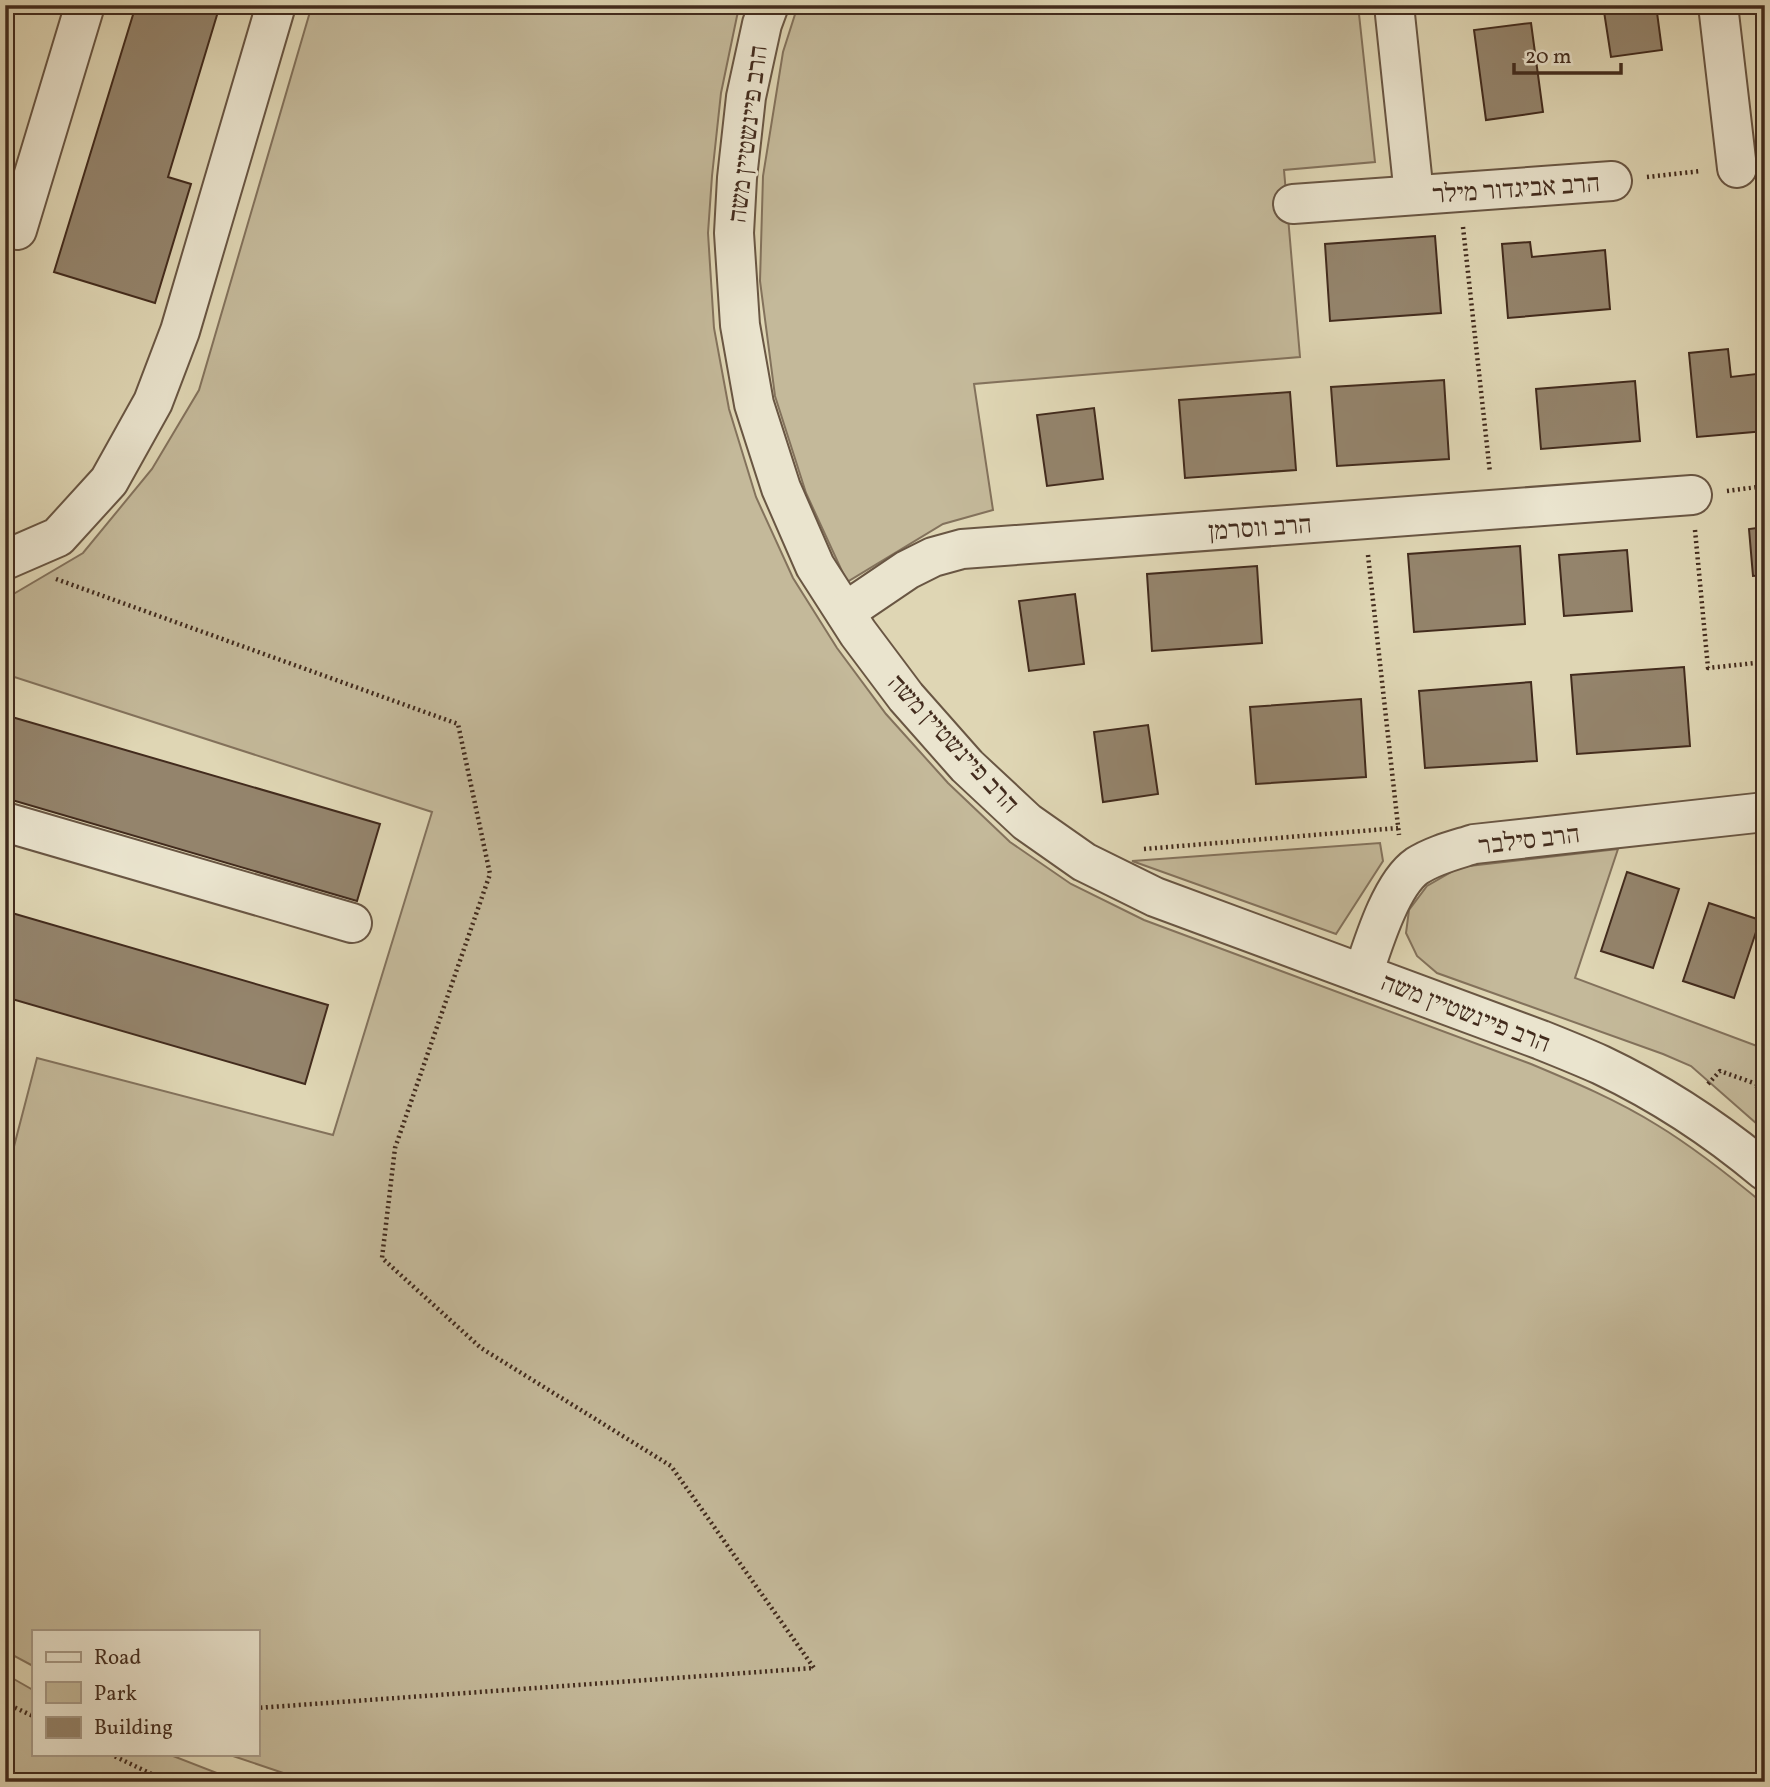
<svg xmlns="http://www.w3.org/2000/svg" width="1770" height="1787" viewBox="0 0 1770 1787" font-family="Vollkorn,'Frank Ruhl Libre',serif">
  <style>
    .green { fill: #c4b99a; stroke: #83725c; stroke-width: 2 }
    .building { fill: #94846c; stroke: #422b1d; stroke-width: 2 }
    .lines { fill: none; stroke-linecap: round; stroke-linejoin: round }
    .minor-casing { stroke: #695643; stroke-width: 42 }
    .path { stroke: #422b1d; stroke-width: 4.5; stroke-dasharray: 2 3.5; stroke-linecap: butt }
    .minor { stroke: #eae4ce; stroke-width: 38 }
    .labels { text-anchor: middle; stroke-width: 6; stroke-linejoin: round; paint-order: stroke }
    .street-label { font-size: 26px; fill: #422b1d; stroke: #eae4ce }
  </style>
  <rect width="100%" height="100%" fill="#dfd6b4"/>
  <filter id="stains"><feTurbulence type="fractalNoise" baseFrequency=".00286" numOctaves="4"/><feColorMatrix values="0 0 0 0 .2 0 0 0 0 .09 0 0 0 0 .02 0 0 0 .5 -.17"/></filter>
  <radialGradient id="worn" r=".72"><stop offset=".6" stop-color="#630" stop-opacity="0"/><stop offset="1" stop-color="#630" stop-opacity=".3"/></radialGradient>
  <g class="green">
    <path d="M 312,5 L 741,5 L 737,16 L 721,93 L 712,176 L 708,233 L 714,328 L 729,409 L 756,497 L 793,578 L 837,648 L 886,714 L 948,783 L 1010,842 L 1071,884 L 1144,920 L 1531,1064 C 1574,1082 1617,1100 1657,1125 C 1695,1148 1730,1176 1765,1205 L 1765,1782 L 310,1782 L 227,1754 L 257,1754 L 257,1631 L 33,1631 L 33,1666 L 5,1651 L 5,1181 L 37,1058 L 333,1135 L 432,812 L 5,674 L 5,599 L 83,553 L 152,469 L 199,390 Z"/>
    <polygon points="798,5 1358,5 1375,162 1284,170 1300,357 974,384 993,510 943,524 847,582 806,493 775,396 760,281 763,176 783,52"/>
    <polygon points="1380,843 1383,861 1336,934 1132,861"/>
    <polygon points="1618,849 1575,978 1765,1049 1765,1131 1691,1066 1663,1054 1437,973 1417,956 1406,933 1409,910 1427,886 1460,867"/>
    <polygon points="5,1674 33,1690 33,1754 168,1754 240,1782 5,1782"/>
  </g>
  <g class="building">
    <polygon points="136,5 220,5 168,177 191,184 155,303 54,272"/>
    <polygon points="1603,5 1656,5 1662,50 1611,57"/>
    <polygon points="1531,23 1543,112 1486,120 1474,30"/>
    <polygon points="1435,236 1441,313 1330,321 1325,244"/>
    <polygon points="1530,242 1532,257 1605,250 1610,309 1508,318 1502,244"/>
    <polygon points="1728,349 1731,377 1765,373 1765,431 1697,437 1689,353"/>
    <polygon points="1444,380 1449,459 1337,466 1331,387"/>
    <polygon points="1635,381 1640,441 1541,449 1536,389"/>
    <polygon points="1290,392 1296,470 1185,478 1179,400"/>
    <polygon points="1094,408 1103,479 1047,486 1037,415"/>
    <polygon points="1765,527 1765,575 1753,576 1749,529"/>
    <polygon points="1520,546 1525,624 1414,632 1408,554"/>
    <polygon points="1627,550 1632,611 1564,616 1559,555"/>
    <polygon points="1257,566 1262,643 1152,651 1147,574"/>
    <polygon points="1075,594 1084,664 1029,671 1019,601"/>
    <polygon points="1684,667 1690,746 1577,754 1571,675"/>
    <polygon points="1531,682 1537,761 1425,768 1419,691"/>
    <polygon points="1361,699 1366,777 1256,784 1250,707"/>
    <polygon points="5,715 380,824 357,901 5,798"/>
    <polygon points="1148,725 1158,794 1103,802 1094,732"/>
    <polygon points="1627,872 1679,889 1653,968 1601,951"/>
    <polygon points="1709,903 1760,920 1734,998 1683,981"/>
    <polygon points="5,911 328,1005 305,1084 5,997"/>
  </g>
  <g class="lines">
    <g class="minor-casing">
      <g id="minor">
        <path d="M 769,5 L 762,24 L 746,97 L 737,178 L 734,233 L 740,325 L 754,404 L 781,488 L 815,566 L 858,633 L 906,697 L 967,766 L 1027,822 L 1084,862 L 1155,897 L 1541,1040 C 1561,1048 1581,1056 1601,1065 C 1660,1093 1715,1129 1765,1171"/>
        <polyline points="1394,5 1414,195"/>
        <polyline points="1718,5 1737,168"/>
        <polyline points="1293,204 1612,181"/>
        <polyline points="17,230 85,5"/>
        <polyline points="5,560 58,537 109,481 153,402 180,331 276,5"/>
        <polyline points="845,612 907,570 933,557 962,549 1692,495"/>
        <polyline points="5,822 352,923"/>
        <path d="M 1363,974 C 1373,944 1391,884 1417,866 C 1434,855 1455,850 1474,844 L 1765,812"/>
      </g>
    </g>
    <g class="path">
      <polyline points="1647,177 1701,171"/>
      <polyline points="1463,227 1490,473"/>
      <polyline points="1727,491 1765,486"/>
      <polyline points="1695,530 1708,668 1765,662"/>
      <polyline points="1368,555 1399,835"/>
      <polyline points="56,579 458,724 490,874 395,1148 382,1258 481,1348 671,1466 814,1668 257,1708"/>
      <polyline points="1144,849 1398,828"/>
      <polyline points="1708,1084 1720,1071 1765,1087"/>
      <polyline points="1756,1086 1765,1094"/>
      <polyline points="5,1703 33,1716"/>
      <polyline points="110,1754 168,1782"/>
    </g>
    <use href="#minor" class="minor"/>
  </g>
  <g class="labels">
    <g class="street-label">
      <text transform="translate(747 134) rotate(-83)" y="9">הרב פיינשטיין משה</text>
      <text transform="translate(1516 188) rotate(-4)" y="9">הרב אביגדור מילר</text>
      <text transform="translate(1260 527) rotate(-4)" y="9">הרב ווסרמן</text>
      <text transform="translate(954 743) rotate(47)" y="9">הרב פיינשטיין משה</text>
      <text transform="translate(1529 839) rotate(-7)" y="9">הרב סילבר</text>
      <text transform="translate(1466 1012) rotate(21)" y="9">הרב פיינשטיין משה</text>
    </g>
  </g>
  <rect width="1770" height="1787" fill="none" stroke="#dfd6b4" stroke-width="28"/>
  <rect x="7" y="7" width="1756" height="1773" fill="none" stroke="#422b1d" stroke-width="3.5"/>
  <rect x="14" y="14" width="1742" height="1759" fill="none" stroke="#422b1d" stroke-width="2"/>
  <rect x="32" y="1630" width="228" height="126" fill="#eae4ce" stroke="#a79a87" stroke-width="2"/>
  <rect x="46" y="1652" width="35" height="10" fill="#eae4ce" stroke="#a79a87" stroke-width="2"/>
  <text x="94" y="1664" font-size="21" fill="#422b1d">Road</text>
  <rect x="46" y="1682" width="35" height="21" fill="#c4b99a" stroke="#a79a87" stroke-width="2"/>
  <text x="94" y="1700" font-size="21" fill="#422b1d">Park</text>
  <rect x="46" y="1717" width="35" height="21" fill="#94846c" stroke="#a79a87" stroke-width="2"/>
  <text x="94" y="1734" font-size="21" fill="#422b1d">Building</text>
  <path d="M1514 63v10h107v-10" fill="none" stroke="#422b1d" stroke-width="3.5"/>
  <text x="1525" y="63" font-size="21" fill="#422b1d" stroke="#eae4ce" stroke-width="5" paint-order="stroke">20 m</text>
  <rect width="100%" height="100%" filter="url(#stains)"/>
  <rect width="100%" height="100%" fill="url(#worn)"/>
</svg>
